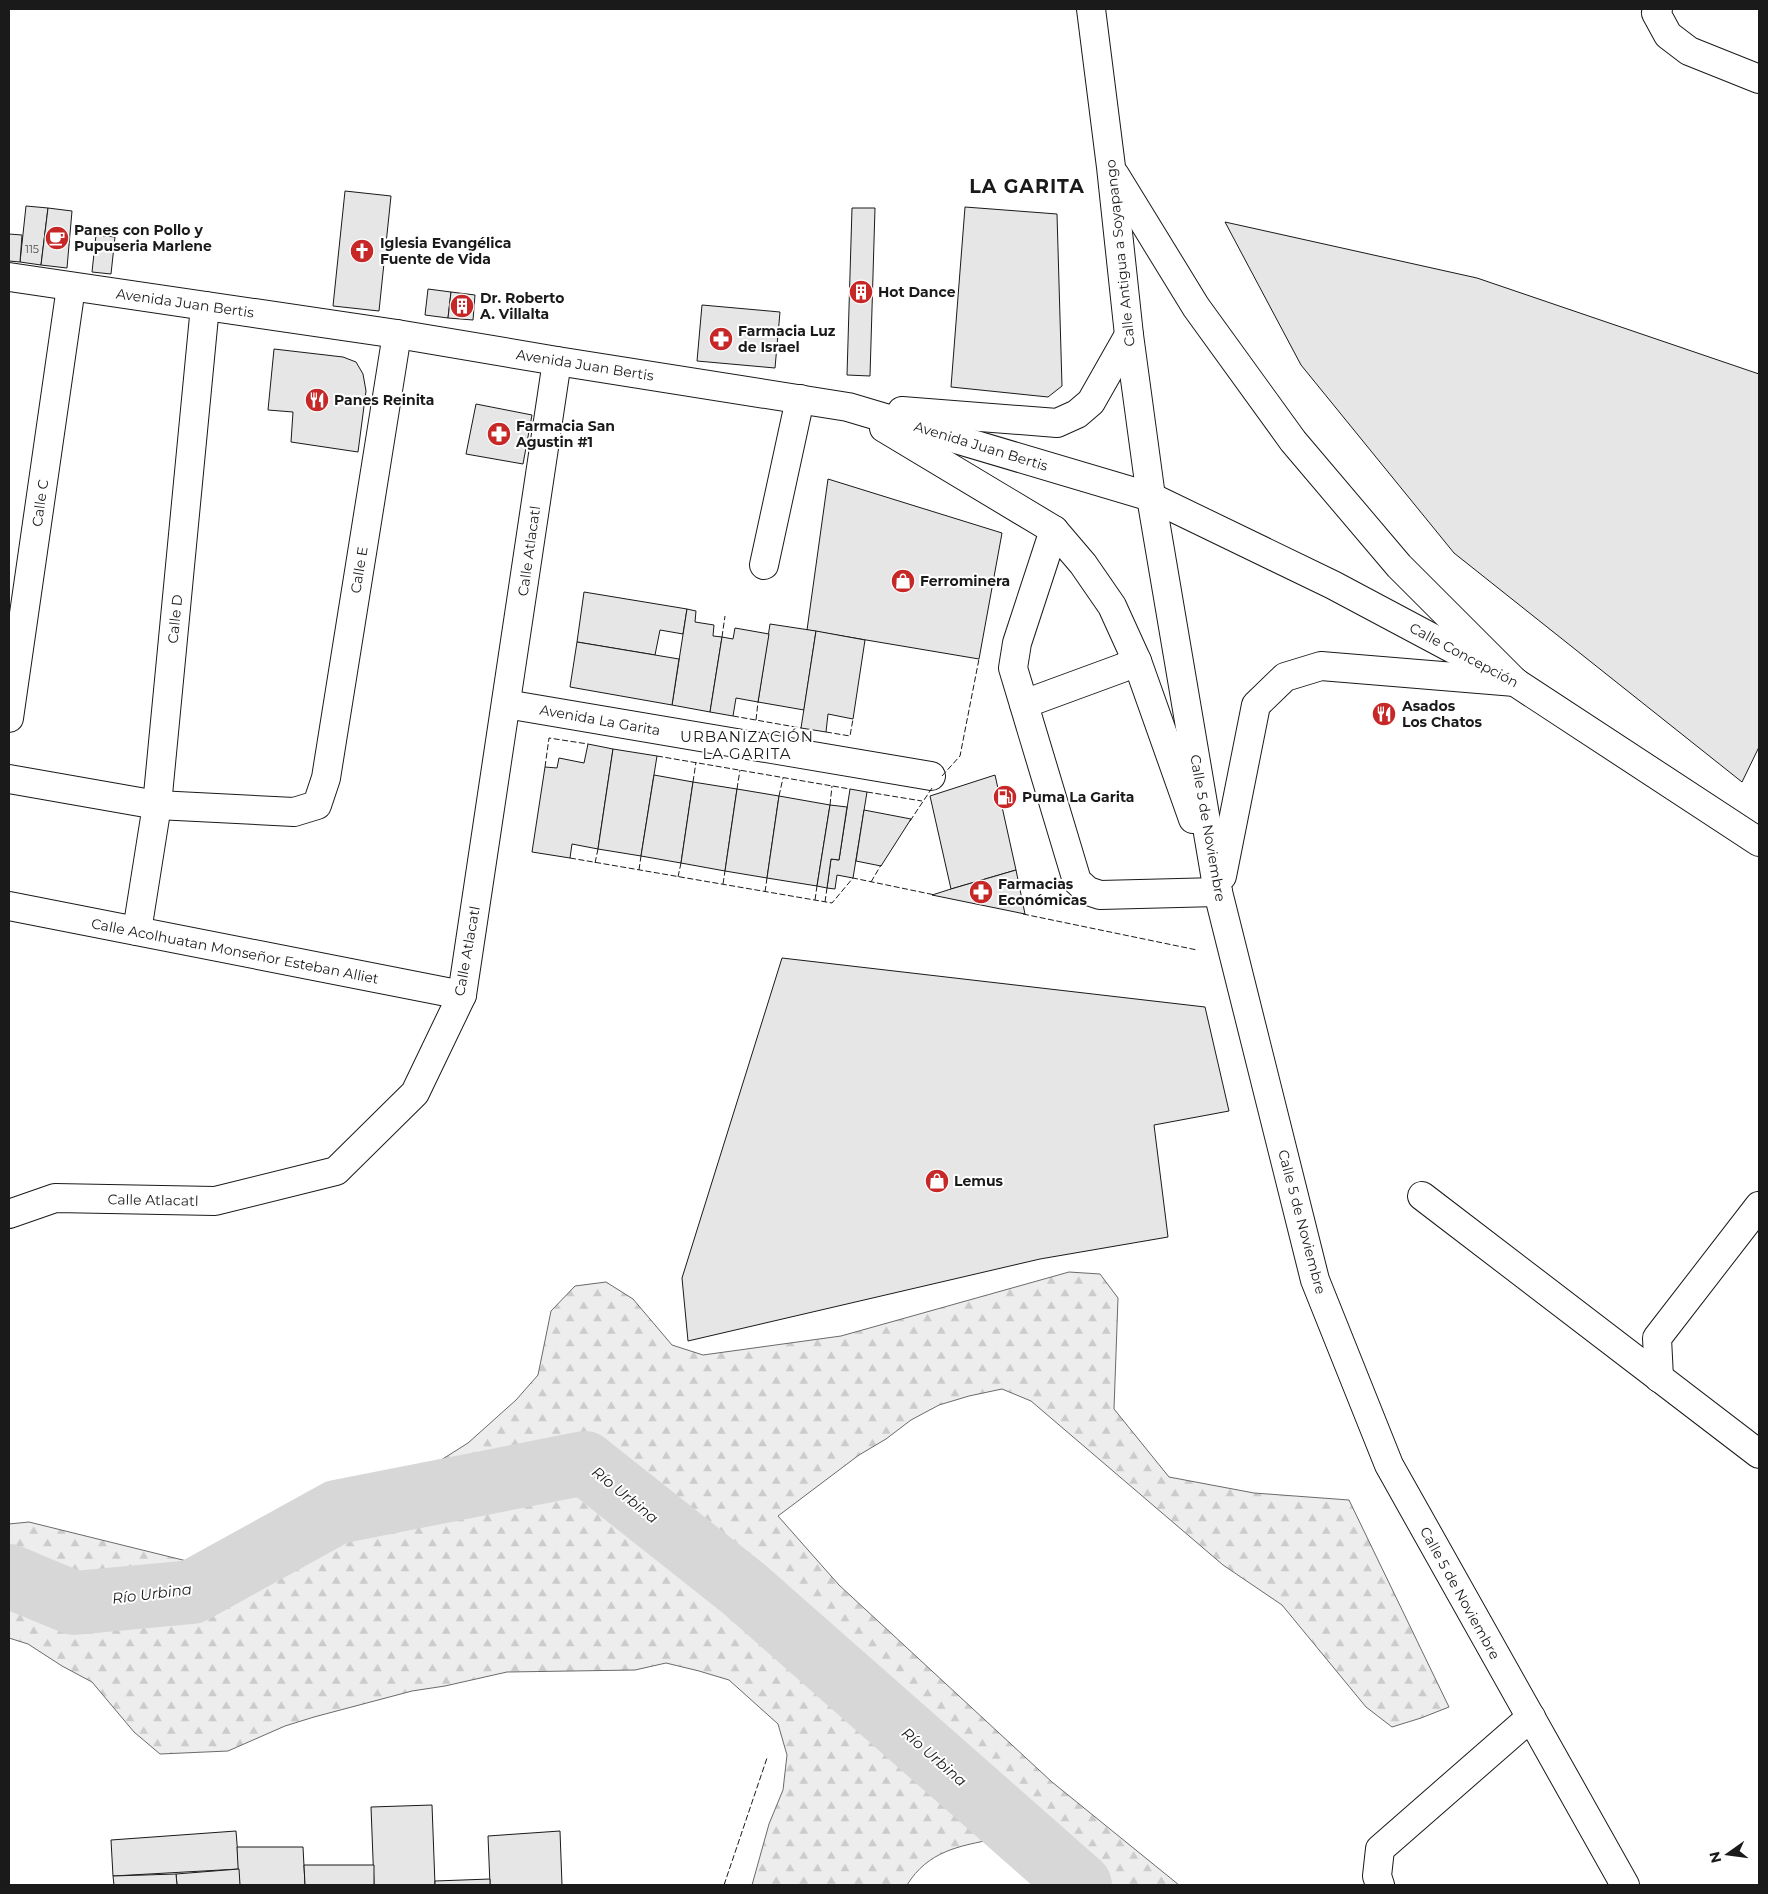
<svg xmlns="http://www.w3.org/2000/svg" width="1768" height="1894" viewBox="0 0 1768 1894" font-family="Montserrat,sans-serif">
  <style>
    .forest { fill: url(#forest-firs); stroke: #6a6a6a }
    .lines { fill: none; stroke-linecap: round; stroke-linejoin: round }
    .river { stroke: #d7d7d7; stroke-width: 64 }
    .building { fill: #e6e6e6; stroke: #1a1a1a }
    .minor-casing { stroke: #1a1a1a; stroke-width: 30 }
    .major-casing { stroke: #1a1a1a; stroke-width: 30 }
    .minor { stroke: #fff; stroke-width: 28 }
    .major { stroke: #fff; stroke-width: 28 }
    .fence { stroke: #1a1a1a; stroke-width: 1; stroke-dasharray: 6 2.5; stroke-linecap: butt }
    .labels { text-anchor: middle; stroke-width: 4; stroke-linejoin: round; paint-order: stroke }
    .number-label { font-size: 11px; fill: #4d4d4d }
    .poi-label { font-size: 14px; font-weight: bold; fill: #1a1a1a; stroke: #fff; text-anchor: start }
    .street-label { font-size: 14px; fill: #1a1a1a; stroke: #fff }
    .neighbourhood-label { font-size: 15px; letter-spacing: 1px; fill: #1a1a1a; stroke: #fff }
    .water-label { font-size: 15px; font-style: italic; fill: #1a1a1a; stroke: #fff }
    .district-label { font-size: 19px; font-weight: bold; letter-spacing: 1px; fill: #1a1a1a; stroke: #fff }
  </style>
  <defs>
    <pattern id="forest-firs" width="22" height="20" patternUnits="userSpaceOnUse" patternTransform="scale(1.25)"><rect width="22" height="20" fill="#ededed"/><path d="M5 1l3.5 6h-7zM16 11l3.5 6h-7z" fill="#cbcbcb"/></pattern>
  </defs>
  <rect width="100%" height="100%" fill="#fff"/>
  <path class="forest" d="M 1069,1272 L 1100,1274 L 1118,1298 L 1114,1409 L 1169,1477 L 1254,1493 L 1349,1500 L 1449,1707 L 1421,1718 L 1392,1727 L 1366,1707 L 1282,1605 L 1223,1565 L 1031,1401 L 1002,1389 L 969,1396 L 939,1405 L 911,1420 L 886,1439 L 859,1455 L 778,1516 L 839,1585 L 1052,1782 L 1179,1885 L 1054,1885 L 1023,1857 L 995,1839 C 959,1846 928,1851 907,1885 L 752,1885 L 769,1824 L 783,1790 L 787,1755 L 778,1724 L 729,1680 L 699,1671 L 666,1663 L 635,1670 L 507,1672 L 445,1686 L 412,1691 L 314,1717 L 285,1726 L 228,1751 L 160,1754 L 134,1732 L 92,1682 L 62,1666 L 28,1644 L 9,1638 L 9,1524 L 29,1522 L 207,1566 L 378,1478 L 441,1460 L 468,1443 L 516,1400 L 538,1375 L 551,1311 L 575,1286 L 606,1282 L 633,1299 L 672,1345 L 703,1355 L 841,1336 Z"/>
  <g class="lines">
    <polyline class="river" points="9,1576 74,1603 192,1592 337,1512 585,1463 744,1589 1080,1885"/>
  </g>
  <g class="building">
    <polygon points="345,191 391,196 379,311 333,306"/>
    <polygon points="26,206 48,208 41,265 20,262"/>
    <polygon points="965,207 1057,214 1062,386 1048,397 951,387"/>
    <polygon points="48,208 72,211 67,268 41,265"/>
    <polygon points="852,208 875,208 870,376 847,375"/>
    <polygon points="1225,222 1477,278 1759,374 1759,747 1742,782 1454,553 1301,365"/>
    <polygon points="9,234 22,235 20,262 9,261"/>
    <polygon points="96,235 115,237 111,274 92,272"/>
    <polygon points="428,289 451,292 448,318 425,315"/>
    <polygon points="451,292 475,295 473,320 448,318"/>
    <polygon points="702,305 780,312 775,368 697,361"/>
    <polygon points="274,349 343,357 356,362 363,374 366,391 358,452 291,442 293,412 268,410"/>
    <polygon points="476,404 532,415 523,464 466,454"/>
    <polygon points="828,479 1002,533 979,659 807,630"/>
    <polygon points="584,592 687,609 683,634 660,630 655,655 577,642"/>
    <polygon points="687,609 696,611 695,622 714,625 713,636 722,637 710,712 672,705"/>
    <polygon points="770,624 816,631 804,710 758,702"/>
    <polygon points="735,628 769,634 758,702 736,698 733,716 710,712 722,637 733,639"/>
    <polygon points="816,631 865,640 853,719 828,714 826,732 801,728"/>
    <polygon points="577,642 679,659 672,705 570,687"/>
    <polygon points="588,744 613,749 598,849 572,844 570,858 532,852 545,767 557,768 559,758 584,763"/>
    <polygon points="613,749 657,756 641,856 598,849"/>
    <polygon points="654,775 693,782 681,863 641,856"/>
    <polygon points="995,775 1016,870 951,889 930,796"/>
    <polygon points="693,782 737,789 725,871 681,863"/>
    <polygon points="737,789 779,796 767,878 725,871"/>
    <polygon points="850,789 867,792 853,878 837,875 835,889 827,888 831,859 839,860"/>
    <polygon points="779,796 830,805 817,886 767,878"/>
    <polygon points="830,805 847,807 839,860 831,859 827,888 817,886"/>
    <polygon points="864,810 911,819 881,866 856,861"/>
    <polygon points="1016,870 1025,914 932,895 951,889"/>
    <polygon points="782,958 1205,1007 1229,1111 1154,1125 1168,1237 1040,1259 688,1341 682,1278"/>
    <polygon points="432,1805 435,1885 374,1885 371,1807"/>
    <polygon points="236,1831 239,1869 113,1876 111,1840"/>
    <polygon points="560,1831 562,1885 490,1885 488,1836"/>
    <polygon points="237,1847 303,1847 305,1885 239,1885"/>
    <polygon points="304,1865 374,1865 374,1885 305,1885"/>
    <polygon points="239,1869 240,1885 177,1885 176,1874"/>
    <polygon points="176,1874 177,1885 114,1885 113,1876"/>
    <polygon points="490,1879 490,1885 435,1885 435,1881"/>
  </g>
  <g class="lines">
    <g class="minor-casing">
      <g id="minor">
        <polyline points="1658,9 1656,13 1668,35 1689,51 1759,79"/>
        <polyline points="1151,497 1333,585 1515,682 1759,842"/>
        <polyline points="1054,530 1017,643 1013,668 1077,881 1088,891 1100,895 1218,892"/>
        <polyline points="764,565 800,399"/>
        <polyline points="506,704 931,776"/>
        <polyline points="1024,704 1122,668 1137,661"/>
        <polyline points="9,718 71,287"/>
        <polyline points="9,779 157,805 294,812 317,805 326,778 397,334"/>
        <polyline points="9,906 462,995"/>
        <polyline points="137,931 157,805 205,306"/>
        <polyline points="1422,1196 1759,1454"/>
        <polyline points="9,1214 55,1198 215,1201 336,1171 415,1093 462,995 557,361"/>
        <polyline points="1659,1378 1657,1338 1759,1206"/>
        <polyline points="1380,1885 1377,1876 1380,1849 1531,1717"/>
      </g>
    </g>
    <g class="major-casing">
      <g id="major">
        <polyline points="1091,9 1111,167 1129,335 1151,497 1218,892 1315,1280 1389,1465 1625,1885"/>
        <polyline points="1115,175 1196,307 1293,441 1399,566 1515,682"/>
        <polyline points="9,277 397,334 557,361 848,407 1151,497"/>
        <polyline points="902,411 1057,423 1077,414 1091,402 1129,335"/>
        <polyline points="884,428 1054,530 1083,564 1112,606 1137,661 1193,819"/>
        <polyline points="1222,876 1256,705 1285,677 1321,666 1515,682"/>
      </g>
    </g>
    <use href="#minor" class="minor"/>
    <use href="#major" class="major"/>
    <g class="fence">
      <polyline points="722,637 725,616"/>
      <polyline points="733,716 801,728"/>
      <polyline points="756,720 758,702"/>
      <polyline points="826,732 850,736 853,719"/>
      <polyline points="657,756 850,789"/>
      <polyline points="545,767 549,738 588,744"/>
      <polyline points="942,776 960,756 979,659"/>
      <polyline points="693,782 696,762"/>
      <polyline points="737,789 740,770"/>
      <polyline points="867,792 922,801"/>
      <polyline points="779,796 783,778"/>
      <polyline points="830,805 832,786"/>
      <polyline points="910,821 932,788"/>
      <polyline points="570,858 832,903 853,878 935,895"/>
      <polyline points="595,863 598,849"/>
      <polyline points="639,870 641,856"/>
      <polyline points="678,877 681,863"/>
      <polyline points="871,882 881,865"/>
      <polyline points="723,884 725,871"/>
      <polyline points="765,892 767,878"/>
      <polyline points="815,900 817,886"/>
      <polyline points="825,902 827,888"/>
      <polyline points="1023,914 1197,950"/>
      <polyline points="724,1885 767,1758"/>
    </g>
  </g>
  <defs>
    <g id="cafe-disc" transform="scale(1.25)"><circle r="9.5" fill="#c62828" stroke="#fff"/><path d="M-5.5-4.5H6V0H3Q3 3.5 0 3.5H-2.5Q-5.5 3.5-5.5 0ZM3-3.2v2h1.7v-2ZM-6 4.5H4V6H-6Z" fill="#fff"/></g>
    <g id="church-disc" transform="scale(1.25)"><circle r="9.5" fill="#c62828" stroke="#fff"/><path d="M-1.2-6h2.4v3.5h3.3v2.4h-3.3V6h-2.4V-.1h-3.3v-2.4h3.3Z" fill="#fff"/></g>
    <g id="building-disc" transform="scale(1.25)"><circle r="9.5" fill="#c62828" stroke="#fff"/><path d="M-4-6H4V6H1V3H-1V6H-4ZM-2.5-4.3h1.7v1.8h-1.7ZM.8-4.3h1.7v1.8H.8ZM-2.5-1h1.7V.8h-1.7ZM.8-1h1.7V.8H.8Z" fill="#fff"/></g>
    <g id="pharmacy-disc" transform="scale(1.25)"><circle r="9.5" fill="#c62828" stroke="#fff"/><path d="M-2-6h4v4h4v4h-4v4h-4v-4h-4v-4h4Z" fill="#fff"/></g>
    <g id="restaurant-disc" transform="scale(1.25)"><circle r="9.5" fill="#c62828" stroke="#fff"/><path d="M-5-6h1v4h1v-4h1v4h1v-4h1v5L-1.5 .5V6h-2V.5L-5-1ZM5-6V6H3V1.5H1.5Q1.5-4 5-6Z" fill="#fff"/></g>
    <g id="shop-disc" transform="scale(1.25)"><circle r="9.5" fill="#c62828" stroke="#fff"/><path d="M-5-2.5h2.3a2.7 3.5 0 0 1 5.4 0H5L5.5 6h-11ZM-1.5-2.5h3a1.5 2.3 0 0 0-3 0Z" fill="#fff"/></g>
    <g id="fuel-disc" transform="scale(1.25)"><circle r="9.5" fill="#c62828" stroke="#fff"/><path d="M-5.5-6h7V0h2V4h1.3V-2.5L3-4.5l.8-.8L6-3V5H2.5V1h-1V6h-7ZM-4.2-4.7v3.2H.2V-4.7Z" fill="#fff"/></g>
  </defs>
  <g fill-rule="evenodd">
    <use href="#cafe-disc" x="57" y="238"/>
    <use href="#church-disc" x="362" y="251"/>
    <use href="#building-disc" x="861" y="292"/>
    <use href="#building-disc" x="462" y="306"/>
    <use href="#pharmacy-disc" x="721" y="339"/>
    <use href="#restaurant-disc" x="317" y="400"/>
    <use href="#pharmacy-disc" x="499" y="434"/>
    <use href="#shop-disc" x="903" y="581"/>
    <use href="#restaurant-disc" x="1384" y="714"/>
    <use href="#fuel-disc" x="1005" y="797"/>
    <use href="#pharmacy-disc" x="981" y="892"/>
    <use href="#shop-disc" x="937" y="1181"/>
  </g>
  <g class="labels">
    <g class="number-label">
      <text x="32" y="253">115</text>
    </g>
    <g class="poi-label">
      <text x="74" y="235">Panes con Pollo y<tspan x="74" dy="16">Pupuseria Marlene</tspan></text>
      <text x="380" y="248">Iglesia Evangélica<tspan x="380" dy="16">Fuente de Vida</tspan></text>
      <text x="878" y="297">Hot Dance</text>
      <text x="480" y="303">Dr. Roberto<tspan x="480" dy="16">A. Villalta</tspan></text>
      <text x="738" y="336">Farmacia Luz<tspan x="738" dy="16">de Israel</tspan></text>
      <text x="334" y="405">Panes Reinita</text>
      <text x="516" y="431">Farmacia San<tspan x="516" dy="16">Agustin #1</tspan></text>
      <text x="920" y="586">Ferrominera</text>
      <text x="1402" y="711">Asados<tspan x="1402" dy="16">Los Chatos</tspan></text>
      <text x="1022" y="802">Puma La Garita</text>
      <text x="998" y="889">Farmacias<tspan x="998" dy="16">Económicas</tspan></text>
      <text x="954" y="1186">Lemus</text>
    </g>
    <g class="street-label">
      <text transform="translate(1120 253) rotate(-96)" y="5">Calle Antigua a Soyapango</text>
      <text transform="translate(185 303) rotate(8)" y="5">Avenida Juan Bertis</text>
      <text transform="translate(585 365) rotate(9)" y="5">Avenida Juan Bertis</text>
      <text transform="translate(981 446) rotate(17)" y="5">Avenida Juan Bertis</text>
      <text transform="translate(40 503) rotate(-82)" y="5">Calle C</text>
      <text transform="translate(529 551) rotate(-82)" y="5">Calle Atlacatl</text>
      <text transform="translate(359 570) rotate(-81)" y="5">Calle E</text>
      <text transform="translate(175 619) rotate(-84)" y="5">Calle D</text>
      <text transform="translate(1464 655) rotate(28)" y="5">Calle Concepción</text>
      <text transform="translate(600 720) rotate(10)" y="5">Avenida La Garita</text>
      <text transform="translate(1208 828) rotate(80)" y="5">Calle 5 de Noviembre</text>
      <text transform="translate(235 951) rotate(11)" y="5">Calle Acolhuatan Monseñor Esteban Alliet</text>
      <text transform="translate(467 951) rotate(-80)" y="5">Calle Atlacatl</text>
      <text transform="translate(153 1200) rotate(1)" y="5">Calle Atlacatl</text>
      <text transform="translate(1302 1222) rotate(75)" y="5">Calle 5 de Noviembre</text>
      <text transform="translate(1460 1593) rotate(61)" y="5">Calle 5 de Noviembre</text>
    </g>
    <g class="neighbourhood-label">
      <text x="747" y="742">URBANIZACIÓN<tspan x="747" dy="17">LA GARITA</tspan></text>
    </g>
    <g class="water-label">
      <text transform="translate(625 1495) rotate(39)" y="5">Río Urbina</text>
      <text transform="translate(152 1594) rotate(-7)" y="5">Río Urbina</text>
      <text transform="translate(934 1757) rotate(41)" y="5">Río Urbina</text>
    </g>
    <g class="district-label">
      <text x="1027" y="193">LA GARITA</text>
    </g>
  </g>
  <rect width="1768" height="1894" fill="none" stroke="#1a1a1a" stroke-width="20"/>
  <g transform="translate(1728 1854) rotate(256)" stroke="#ffffff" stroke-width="4" paint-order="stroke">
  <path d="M0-4L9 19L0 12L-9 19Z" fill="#1a1a1a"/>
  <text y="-8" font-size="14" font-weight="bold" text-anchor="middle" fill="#1a1a1a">N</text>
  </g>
</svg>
